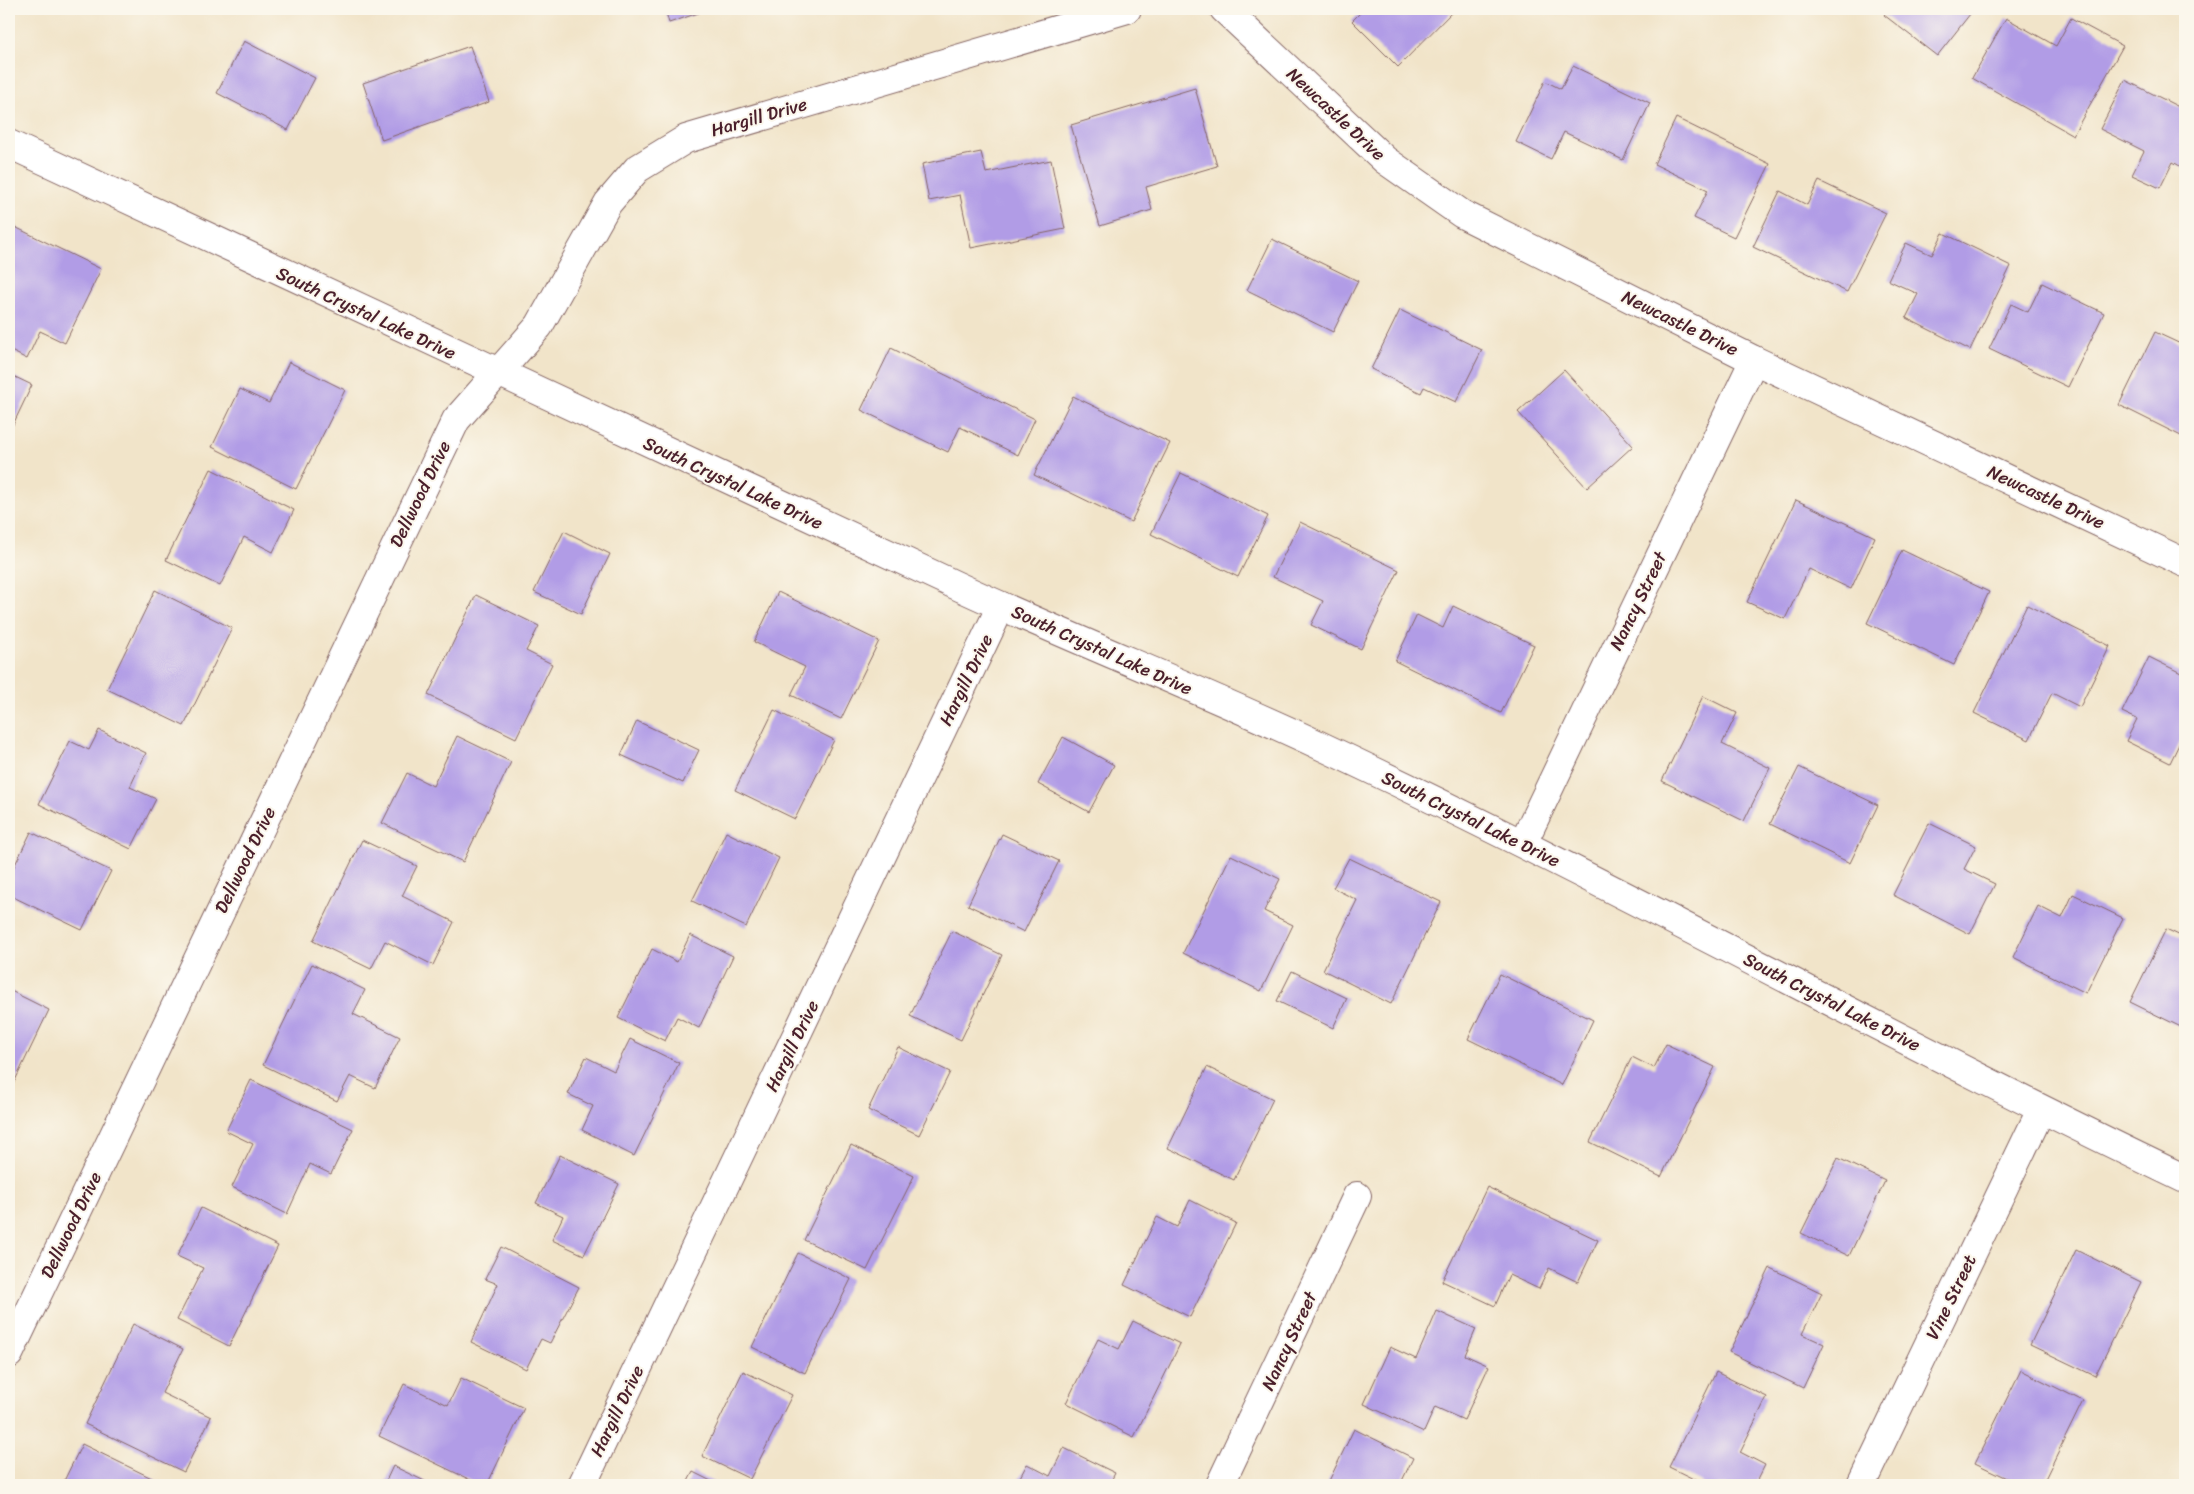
<svg xmlns="http://www.w3.org/2000/svg" width="2194" height="1494" viewBox="0 0 2194 1494" font-family="Sriracha,sans-serif">
  <style>
    .building { fill: #b19ce6 }
    .lines { fill: none; stroke-linecap: round; stroke-linejoin: round }
    .minor-casing { stroke: #846462; stroke-width: 30 }
    .tertiary-casing { stroke: #846462; stroke-width: 30 }
    .minor { stroke: #fff; stroke-width: 28 }
    .tertiary { stroke: #fff; stroke-width: 28 }
    .labels { text-anchor: middle; stroke-width: 4; stroke-linejoin: round; paint-order: stroke }
    .street-label { font-size: 18px; fill: #4a1f2b; stroke: #fbf7ec }
  </style>
  <rect width="100%" height="100%" fill="#fbf7ec"/>
  <filter id="ink" filterUnits="userSpaceOnUse"><feTurbulence type="fractalNoise" baseFrequency=".02" numOctaves="2"/><feDisplacementMap in="SourceGraphic" scale="10" xChannelSelector="R" yChannelSelector="G"/><feConvolveMatrix kernelMatrix="1 2 1 2 8 2 1 2 1" color-interpolation-filters="sRGB"/></filter>
  <filter id="wash" filterUnits="userSpaceOnUse"><feTurbulence type="fractalNoise" baseFrequency=".0096" numOctaves="4" result="noise"/><feDisplacementMap in="SourceGraphic" scale="20" xChannelSelector="R" yChannelSelector="G"/><feGaussianBlur stdDeviation="1.12" result="paint"/><feColorMatrix in="noise" values="0 0 0 0 0 0 0 0 0 0 0 0 0 0 0 0 0 1.4 0 .05"/><feComposite in="paint" operator="in"/></filter>
  <g filter="url(#wash)">
    <rect width="100%" height="100%" fill="#f1e4c9"/>
    <g id="blocks">
      <g class="building">
        <polygon points="665,9 710,9 669,23"/>
        <polygon points="1364,9 1455,9 1398,67 1352,21"/>
        <polygon points="1889,9 1974,9 1937,56 1884,15"/>
        <polygon points="2006,18 2056,46 2071,18 2123,46 2073,135 1972,78"/>
        <polygon points="244,41 315,78 288,130 217,93"/>
        <polygon points="470,46 489,102 382,140 363,83"/>
        <polygon points="1573,66 1650,103 1623,160 1564,132 1551,159 1516,142 1545,81 1561,89"/>
        <polygon points="2125,80 2183,109 2185,104 2185,169 2173,162 2160,188 2132,175 2144,151 2100,129"/>
        <polygon points="1195,88 1217,166 1146,187 1152,210 1100,226 1071,125"/>
        <polygon points="1676,118 1770,164 1734,237 1694,218 1708,190 1654,164"/>
        <polygon points="981,152 986,173 1051,160 1065,229 971,248 960,195 929,201 922,164"/>
        <polygon points="1819,181 1886,213 1847,292 1753,247 1780,191 1807,205"/>
        <polygon points="15,227 101,269 65,343 40,331 27,359 9,350 9,240"/>
        <polygon points="1943,233 2011,266 1970,350 1906,318 1918,294 1888,280 1906,243 1932,255"/>
        <polygon points="1272,239 1358,281 1333,332 1247,290"/>
        <polygon points="2042,283 2104,313 2068,387 1989,349 2011,304 2028,312"/>
        <polygon points="1400,310 1482,350 1456,402 1424,387 1421,393 1371,369"/>
        <polygon points="2155,332 2185,346 2185,438 2119,405"/>
        <polygon points="891,348 1035,419 1018,455 960,427 948,452 861,410"/>
        <polygon points="289,362 345,390 296,489 212,447 240,389 269,403"/>
        <polygon points="1564,370 1633,446 1587,488 1518,412"/>
        <polygon points="9,374 32,385 9,433"/>
        <polygon points="1073,396 1170,443 1131,522 1034,475"/>
        <polygon points="211,469 294,510 273,552 244,537 220,586 166,560"/>
        <polygon points="1181,473 1268,516 1238,577 1151,534"/>
        <polygon points="1796,500 1875,537 1851,589 1809,569 1785,619 1747,602"/>
        <polygon points="1300,522 1399,570 1361,649 1311,625 1323,601 1273,577"/>
        <polygon points="564,531 610,554 581,614 534,592"/>
        <polygon points="1902,550 1989,592 1954,665 1867,623"/>
        <polygon points="155,590 232,628 184,726 107,689"/>
        <polygon points="778,592 879,641 841,719 791,695 805,667 754,642"/>
        <polygon points="476,595 539,626 526,651 552,664 516,738 428,695"/>
        <polygon points="2027,605 2110,646 2080,707 2052,693 2029,740 1974,713"/>
        <polygon points="1453,606 1534,645 1501,713 1395,661 1417,615 1443,628"/>
        <polygon points="2149,657 2185,675 2185,740 2182,738 2170,763 2126,741 2137,719 2122,712"/>
        <polygon points="1703,696 1737,713 1722,744 1770,768 1744,821 1662,781"/>
        <polygon points="774,710 834,740 795,819 735,790"/>
        <polygon points="637,721 699,750 683,783 621,755"/>
        <polygon points="99,730 146,753 130,787 156,799 131,849 39,804 70,741 89,750"/>
        <polygon points="457,736 511,762 463,862 382,823 407,773 433,786"/>
        <polygon points="1063,737 1114,765 1089,812 1038,784"/>
        <polygon points="1799,767 1878,805 1850,863 1770,824"/>
        <polygon points="1929,823 1976,846 1964,869 1995,884 1970,934 1893,895"/>
        <polygon points="31,832 111,871 82,930 9,895 9,877"/>
        <polygon points="726,832 779,858 746,927 692,901"/>
        <polygon points="1002,834 1059,861 1024,932 968,905"/>
        <polygon points="362,840 417,866 402,896 454,922 433,965 385,941 371,969 313,941"/>
        <polygon points="1231,855 1280,879 1264,911 1293,925 1261,991 1183,953"/>
        <polygon points="1349,858 1441,902 1391,1004 1323,970 1357,900 1333,888"/>
        <polygon points="2073,894 2123,918 2086,993 2013,957 2038,906 2062,918"/>
        <polygon points="2166,929 2185,938 2185,1029 2130,1002"/>
        <polygon points="952,931 1002,955 961,1040 910,1016"/>
        <polygon points="690,935 733,956 699,1028 677,1017 665,1041 618,1018 652,949 677,962"/>
        <polygon points="312,964 365,990 353,1014 400,1037 375,1088 350,1076 337,1101 263,1065"/>
        <polygon points="1292,971 1347,998 1333,1028 1277,1001"/>
        <polygon points="1500,974 1593,1020 1562,1085 1468,1039"/>
        <polygon points="9,990 49,1010 9,1093"/>
        <polygon points="630,1039 679,1063 634,1156 582,1130 593,1106 568,1094 586,1057 614,1071"/>
        <polygon points="1666,1044 1715,1067 1661,1177 1590,1142 1632,1057 1654,1068"/>
        <polygon points="898,1047 950,1072 919,1135 868,1110"/>
        <polygon points="1207,1067 1273,1099 1234,1180 1168,1148"/>
        <polygon points="251,1080 353,1129 331,1174 310,1164 287,1214 232,1187 253,1144 226,1131"/>
        <polygon points="851,1145 914,1176 867,1270 804,1240"/>
        <polygon points="560,1155 619,1184 584,1255 552,1240 563,1216 536,1203"/>
        <polygon points="1838,1158 1885,1181 1849,1256 1801,1233"/>
        <polygon points="1487,1187 1598,1240 1578,1282 1549,1268 1539,1289 1509,1275 1495,1306 1442,1281"/>
        <polygon points="1190,1200 1236,1223 1190,1317 1124,1285 1157,1217 1177,1227"/>
        <polygon points="201,1208 278,1246 229,1346 177,1320 203,1268 177,1256"/>
        <polygon points="501,1247 579,1287 550,1343 541,1339 526,1369 471,1342 498,1284 485,1279"/>
        <polygon points="2076,1250 2141,1282 2095,1376 2030,1345"/>
        <polygon points="798,1253 851,1279 805,1373 752,1347"/>
        <polygon points="1770,1268 1822,1293 1802,1334 1824,1344 1803,1388 1729,1352"/>
        <polygon points="1437,1311 1476,1329 1465,1355 1489,1366 1464,1420 1435,1407 1424,1432 1364,1404 1390,1347 1416,1359"/>
        <polygon points="1133,1321 1180,1344 1134,1437 1066,1403 1098,1339 1119,1349"/>
        <polygon points="133,1324 183,1349 162,1393 211,1417 184,1472 85,1424"/>
        <polygon points="2021,1370 2083,1401 2042,1485 2021,1485 1975,1463"/>
        <polygon points="743,1371 792,1395 750,1479 702,1456"/>
        <polygon points="1716,1372 1767,1397 1740,1452 1765,1465 1755,1485 1706,1485 1669,1467"/>
        <polygon points="461,1378 524,1408 487,1485 481,1485 379,1436 404,1384 448,1405"/>
        <polygon points="1354,1429 1413,1458 1400,1485 1327,1485"/>
        <polygon points="82,1444 166,1485 62,1485"/>
        <polygon points="1064,1448 1115,1473 1109,1485 1016,1485 1027,1464 1050,1476"/>
        <polygon points="393,1466 433,1485 384,1485"/>
        <polygon points="693,1472 719,1485 686,1485"/>
      </g>
    </g>
  </g>
  <g filter="url(#ink)">
    <use href="#blocks" fill-opacity="0" stroke="#846462" stroke-width="1"/>
    <g class="lines">
      <g class="minor-casing">
        <g id="minor">
          <polyline points="1224,9 1385,160 1462,214 1754,360 2185,563"/>
          <polyline points="1523,843 1754,360"/>
          <polyline points="9,1354 456,420 539,326 608,203 637,169 686,139 1127,9"/>
          <polyline points="582,1485 1001,606"/>
          <polyline points="1220,1485 1357,1196"/>
          <polyline points="1861,1485 2041,1110"/>
        </g>
      </g>
      <g class="tertiary-casing">
        <path id="tertiary" d="M 9,144 C 326,294 644,443 964,589 C 1081,643 1202,690 1319,745 C 1611,882 1894,1040 2185,1179"/>
      </g>
      <use href="#minor" class="minor"/>
      <use href="#tertiary" class="tertiary"/>
    </g>
  </g>
  <g class="labels">
    <g class="street-label">
      <text transform="translate(1336 114) rotate(43)" y="6">Newcastle Drive</text>
      <text transform="translate(759 117) rotate(-16)" y="6">Hargill Drive</text>
      <text transform="translate(366 313) rotate(25)" y="6">South Crystal Lake Drive</text>
      <text transform="translate(1680 323) rotate(26)" y="6">Newcastle Drive</text>
      <text transform="translate(733 483) rotate(25)" y="6">South Crystal Lake Drive</text>
      <text transform="translate(420 494) rotate(-64)" y="6">Dellwood Drive</text>
      <text transform="translate(2046 497) rotate(25)" y="6">Newcastle Drive</text>
      <text transform="translate(1638 601) rotate(-64)" y="6">Nancy Street</text>
      <text transform="translate(1102 650) rotate(24)" y="6">South Crystal Lake Drive</text>
      <text transform="translate(966 680) rotate(-64)" y="6">Hargill Drive</text>
      <text transform="translate(1471 819) rotate(26)" y="6">South Crystal Lake Drive</text>
      <text transform="translate(245 860) rotate(-64)" y="6">Dellwood Drive</text>
      <text transform="translate(1832 1002) rotate(27)" y="6">South Crystal Lake Drive</text>
      <text transform="translate(792 1046) rotate(-64)" y="6">Hargill Drive</text>
      <text transform="translate(71 1225) rotate(-64)" y="6">Dellwood Drive</text>
      <text transform="translate(1951 1297) rotate(-64)" y="6">Vine Street</text>
      <text transform="translate(1289 1341) rotate(-65)" y="6">Nancy Street</text>
      <text transform="translate(617 1411) rotate(-64)" y="6">Hargill Drive</text>
    </g>
  </g>
  <rect width="2194" height="1494" fill="none" stroke="#fbf7ec" stroke-width="30"/>
</svg>
